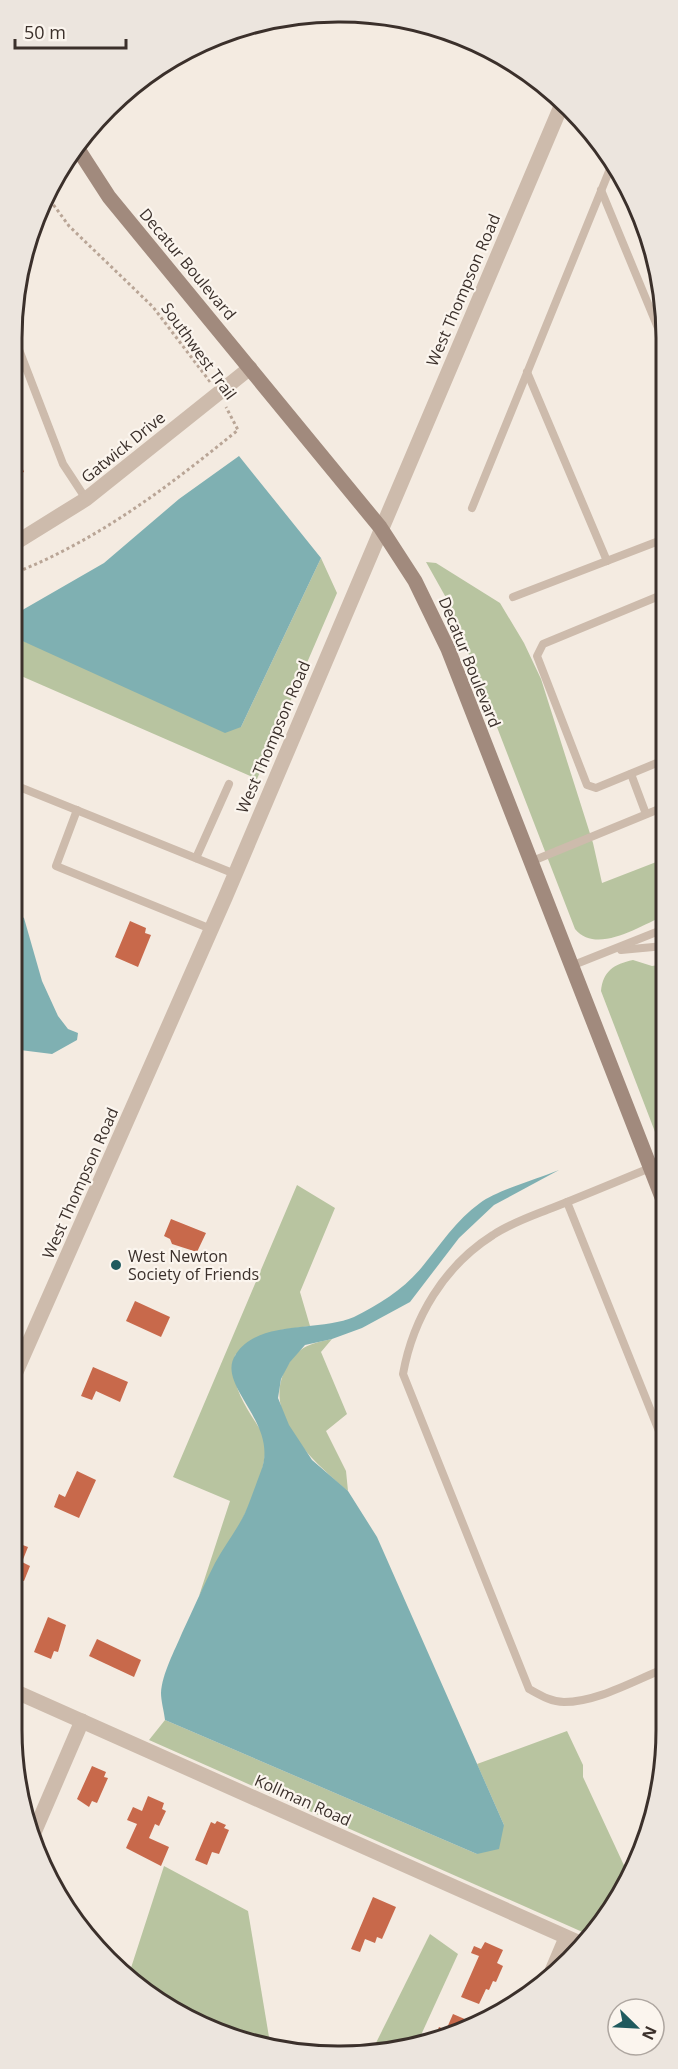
<svg xmlns="http://www.w3.org/2000/svg" width="678" height="2069" viewBox="0 0 678 2069" font-family="'Open Sans',sans-serif">
  <style>
    .green { fill: #b8c4a0 }
    .water { fill: #7fb0b2 }
    .building { fill: #c8694b }
    .lines { fill: none; stroke-linecap: round; stroke-linejoin: round }
    .path { stroke: #b9a596; stroke-width: 3; stroke-dasharray: 3 3; stroke-linecap: butt }
    .lane { stroke: #cdbbac; stroke-width: 8 }
    .street { stroke: #cdbbac; stroke-width: 15 }
    .secondary { stroke: #a18a7d; stroke-width: 15 }
    .poi-dot { fill: #1f5a5e; stroke: #fbf5ee; stroke-width: 2 }
    .labels { text-anchor: middle; stroke-width: 4.5; stroke-linejoin: round; paint-order: stroke }
    .street-label { font-size: 16px; fill: #3b302b; stroke: #fbf5ee }
    .poi-label { font-size: 16px; fill: #3b302b; stroke: #fbf5ee; text-anchor: start }
    .rim { fill: none; stroke: #3b302b; stroke-width: 3 }
  </style>
  <rect width="100%" height="100%" fill="#f4ebe1"/>
  <g class="green">
    <polygon points="321,558 337,593 257,779 12,672 12,630 18,639 241,727"/>
    <path d="M 426,562 L 436,563 L 500,603 L 524,643 L 541,679 L 593,843 L 602,883 L 664,859 L 664,916 C 639,926 597,955 575,929 L 449,603 Z"/>
    <path d="M 633,960 L 652,966 L 665,964 L 665,1158 L 601,991 C 603,971 614,964 633,960 Z"/>
    <path d="M 297,1185 L 335,1208 L 300,1292 L 310,1326 L 281,1330 L 235,1355 C 231,1384 241,1399 256,1423 C 259,1428 264,1434 265,1439 C 271,1482 220,1559 199,1596 L 230,1501 L 173,1477 Z"/>
    <path d="M 332,1339 L 321,1352 L 347,1414 L 326,1431 L 346,1471 L 348,1491 C 316,1464 262,1417 285,1370 C 297,1347 308,1344 332,1339 Z"/>
    <polygon points="165,1720 477,1854 504,1825 477,1764 567,1731 583,1765 583,1777 628,1874 611,1912 587,1934 149,1740"/>
    <polygon points="164,1866 248,1911 270,2043 310,2053 297,2054 194,2023 129,1974"/>
    <polygon points="430,1934 458,1954 416,2046 373,2049"/>
  </g>
  <g class="water">
    <polygon points="239,456 321,558 241,727 225,733 18,639 12,630 12,616 104,563 179,499"/>
    <polygon points="12,910 24,918 42,981 58,1016 68,1029 78,1033 77,1040 52,1054 12,1049"/>
    <path d="M 559,1170 L 494,1205 L 459,1238 L 410,1302 L 362,1328 L 332,1339 L 305,1345 L 290,1362 L 281,1379 L 278,1398 L 289,1425 L 312,1460 L 348,1491 L 377,1537 L 504,1825 L 499,1849 L 477,1854 L 165,1720 C 164,1711 161,1701 161,1693 C 162,1674 175,1650 182,1633 C 193,1610 203,1586 215,1563 C 224,1546 237,1530 245,1513 C 251,1499 256,1484 261,1471 C 280,1422 214,1385 236,1354 C 259,1319 320,1332 354,1317 C 380,1304 404,1289 422,1267 C 441,1244 456,1220 480,1203 C 497,1190 538,1179 559,1170 Z"/>
  </g>
  <g class="building">
    <polygon points="15,449 24,472 15,475 12,471 12,451"/>
    <polygon points="130,921 146,928 145,933 151,935 138,967 115,957"/>
    <polygon points="171,1219 206,1233 197,1252 172,1244 170,1239 164,1236"/>
    <polygon points="135,1301 170,1317 161,1337 126,1321"/>
    <polygon points="93,1367 128,1382 120,1402 96,1391 92,1400 81,1396"/>
    <polygon points="77,1471 96,1480 79,1518 54,1507 59,1494 65,1497"/>
    <polygon points="12,1541 28,1547 22,1562 30,1566 24,1581 15,1578 12,1585"/>
    <polygon points="48,1617 66,1625 58,1652 54,1651 51,1659 34,1652"/>
    <polygon points="97,1639 141,1660 134,1677 89,1656"/>
    <polygon points="92,1766 106,1772 104,1777 108,1778 97,1803 92,1801 89,1807 77,1799"/>
    <polygon points="148,1796 164,1803 162,1809 166,1811 159,1826 155,1824 149,1838 169,1847 161,1866 126,1848 137,1824 127,1820 133,1807 142,1811"/>
    <polygon points="217,1821 226,1825 224,1828 229,1830 219,1854 212,1852 207,1865 195,1860 211,1822 215,1824"/>
    <polygon points="373,1897 396,1907 382,1939 377,1937 375,1943 365,1939 360,1952 351,1949"/>
    <polygon points="485,1942 503,1950 497,1963 503,1966 496,1982 493,1981 489,1990 486,1989 479,2004 461,1997 479,1956 471,1953 474,1946 481,1949"/>
    <polygon points="453,2014 474,2023 439,2039 435,2037 439,2027 446,2030"/>
  </g>
  <g class="lines">
    <g class="path">
      <polyline points="50,200 69,226 153,307 211,383"/>
      <path d="M 12,574 C 97,541 168,487 238,430 L 226,407"/>
    </g>
    <g class="lane">
      <polyline points="601,190 663,340"/>
      <polyline points="13,334 63,464 86,499"/>
      <polyline points="527,372 607,561"/>
      <polyline points="472,508 612,164"/>
      <polyline points="664,594 543,644 537,656 587,785 596,788 664,760"/>
      <polyline points="513,597 664,539"/>
      <polyline points="631,774 646,814"/>
      <polyline points="12,784 235,874"/>
      <polyline points="77,810 56,866 211,929"/>
      <polyline points="196,858 229,784"/>
      <polyline points="530,862 664,807"/>
      <polyline points="621,950 664,946"/>
      <polyline points="571,966 664,929"/>
      <path d="M 650,1168 C 618,1181 585,1195 552,1208 C 532,1216 511,1223 493,1235 C 444,1266 413,1318 403,1374 L 529,1689 C 540,1695 551,1702 564,1702 C 598,1702 635,1680 666,1668"/>
      <polyline points="567,1202 665,1446"/>
    </g>
    <g class="street">
      <polyline points="12,545 86,499 250,368"/>
      <polyline points="12,1381 225,898 562,104"/>
      <polyline points="12,1690 580,1943"/>
      <polyline points="33,1835 82,1721"/>
      <polyline points="552,1971 566,1938"/>
    </g>
    <polyline class="secondary" points="76,146 109,197 380,527 415,581 448,649 665,1205"/>
  </g>
  <circle class="poi-dot" cx="116" cy="1265" r="6"/>
  <g class="labels">
    <g class="street-label">
      <text transform="translate(188 264) rotate(50)" y="6">Decatur Boulevard</text>
      <text transform="translate(463 290) rotate(-67)" y="6">West Thompson Road</text>
      <text transform="translate(199 351) rotate(54)" y="6">Southwest Trail</text>
      <text transform="translate(123 447) rotate(-39)" y="6">Gatwick Drive</text>
      <text transform="translate(470 662) rotate(68)" y="6">Decatur Boulevard</text>
      <text transform="translate(273 737) rotate(-67)" y="6">West Thompson Road</text>
      <text transform="translate(80 1183) rotate(-66)" y="6">West Thompson Road</text>
      <text transform="translate(303 1800) rotate(24)" y="6">Kollman Road</text>
    </g>
    <g class="poi-label">
      <text x="128" y="1262">West Newton<tspan x="128" dy="18">Society of Friends</tspan></text>
    </g>
  </g>
  <path d="M0 0H678V2069H0ZM338 22H340A316 316 0 0 1 656 338V1730A316 316 0 0 1 340 2046H338A316 316 0 0 1 22 1730V338A316 316 0 0 1 338 22Z" fill="#ece5de" fill-rule="evenodd"/>
  <path class="rim" d="M338 22H340A316 316 0 0 1 656 338V1730A316 316 0 0 1 340 2046H338A316 316 0 0 1 22 1730V338A316 316 0 0 1 338 22Z"/>
  <g transform="translate(636 2027) rotate(114)"><circle r="28" fill="#fbf5ee" stroke="#aea6a0" stroke-width="1.5"/>
  <path d="M0-4.5L10 22L0 15L-10 22Z" fill="#1f5a5e"/>
  <text y="-9" font-size="16" font-weight="bold" text-anchor="middle" fill="#3b302b">N</text>
  </g>
  <path d="M15 39v9h111v-9" fill="none" stroke="#3b302b" stroke-width="3"/>
  <text x="24" y="39" font-size="18" fill="#3b302b" stroke="#fbf5ee" stroke-width="4.5" paint-order="stroke">50 m</text>
</svg>
